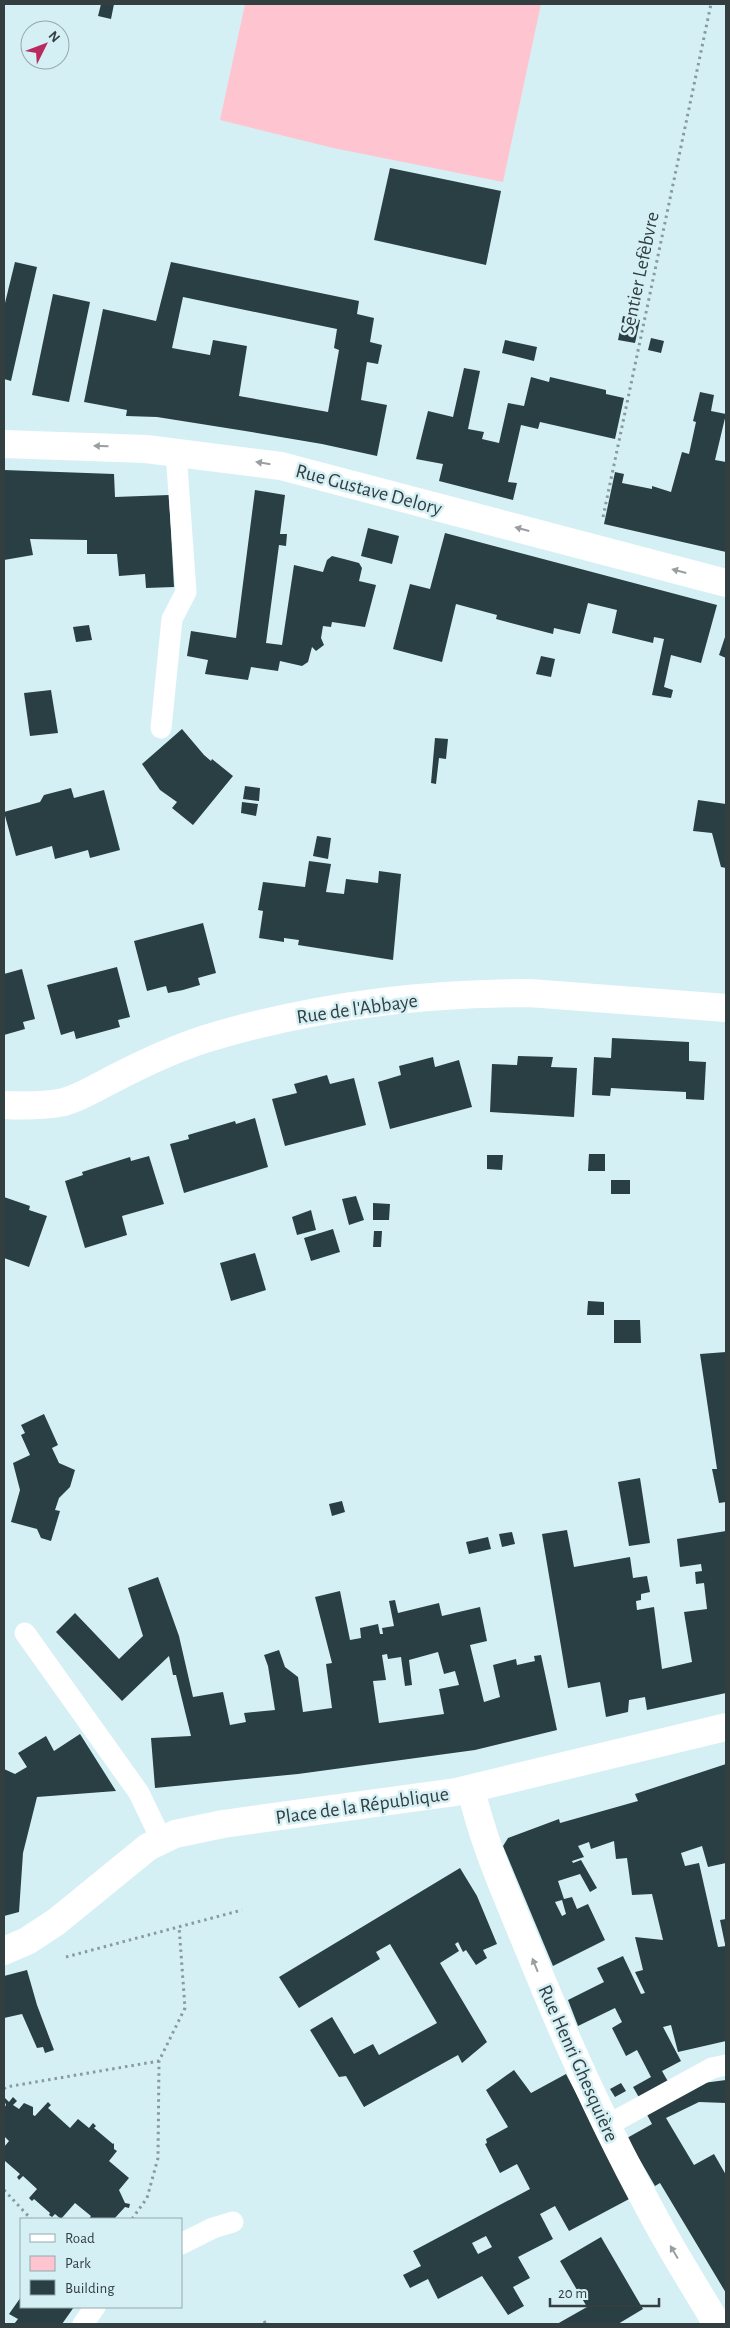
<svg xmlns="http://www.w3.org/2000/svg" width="730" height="2328" viewBox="0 0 730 2328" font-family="'Alegreya Sans',sans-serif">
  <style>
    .green { fill: #fec5d1 }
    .building { fill: #293f43; fill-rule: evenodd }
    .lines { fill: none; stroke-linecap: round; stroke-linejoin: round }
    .path { stroke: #879a9e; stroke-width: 3; stroke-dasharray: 2.5 4; stroke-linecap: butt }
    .service { stroke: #fff; stroke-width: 21 }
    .minor { stroke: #fff; stroke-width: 28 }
    .tertiary { stroke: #fff; stroke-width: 28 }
    .oneway { fill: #999ea0 }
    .labels { text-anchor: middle; stroke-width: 5; stroke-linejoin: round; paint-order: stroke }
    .street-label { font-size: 20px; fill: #333e40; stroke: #d5f0f5 }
  </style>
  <rect width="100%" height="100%" fill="#d5f0f5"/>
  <polygon class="green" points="245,4 541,4 503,182 333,148 220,120"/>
  <g class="building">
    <polygon points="101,4 114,4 111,19 98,16"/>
    <polygon points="390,168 501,191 486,265 374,240"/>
    <polygon points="15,262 37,267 11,381 4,379 4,307"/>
    <path d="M 171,262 L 359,301 L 357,314 L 374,318 L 370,342 L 382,345 L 378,364 L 367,362 L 361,400 L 387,405 L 377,456 L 322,444 L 239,430 L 157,417 L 126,416 L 127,410 L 84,402 L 103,309 L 156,321 ZM 183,297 L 337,329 L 334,348 L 339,350 L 328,412 L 239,396 L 247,346 L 213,340 L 210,355 L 172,348 Z"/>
    <polygon points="53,294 90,302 69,402 32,395"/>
    <polygon points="623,316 640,320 635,343 618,340"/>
    <polygon points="651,338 664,341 661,353 648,350"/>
    <polygon points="505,340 537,347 534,361 502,353"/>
    <polygon points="464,368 480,371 468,429 484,432 482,439 499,443 508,403 524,406 531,377 549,382 550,377 606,390 606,394 624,398 615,439 540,422 538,429 521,425 508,482 517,483 513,500 439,481 443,464 416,459 428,411 453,417"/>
    <polygon points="700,392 714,395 711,411 726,414 715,460 726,462 726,552 604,524 615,472 624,474 622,483 652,489 652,486 671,492 682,452 689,454 696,422 693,421"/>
    <polygon points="4,470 114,474 115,497 169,495 174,587 146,588 145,574 119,576 117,554 87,554 87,540 30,539 33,555 4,560"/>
    <polygon points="255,490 285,495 280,534 287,534 286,546 279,545 266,643 282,645 294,565 323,572 327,560 332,556 344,559 359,563 362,568 359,581 376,585 365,627 332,622 331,627 323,626 321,638 324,645 316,651 312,647 308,662 302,666 280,661 278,671 251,667 248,680 205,674 208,660 187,656 191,631 236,638"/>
    <polygon points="368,528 399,536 392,564 361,556"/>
    <polygon points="445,533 717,605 701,663 671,655 664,687 673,690 671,698 652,695 664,639 654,637 653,643 612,633 617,610 588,603 580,634 554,628 553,634 496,619 497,615 456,604 442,662 393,649 410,584 430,589"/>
    <polygon points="89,625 92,640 76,642 73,627"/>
    <polygon points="726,634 726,658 719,655"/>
    <polygon points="541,656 555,659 551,677 536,674"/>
    <polygon points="51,690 58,733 30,736 24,693"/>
    <polygon points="182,729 204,755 211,761 212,759 233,776 193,825 172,808 177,802 160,790 142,764"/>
    <polygon points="435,738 448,739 446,759 439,758 436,784 431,783"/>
    <polygon points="245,786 260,788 259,801 243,799"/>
    <polygon points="71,788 74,798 104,790 120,850 90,858 88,850 55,859 52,846 16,856 4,812 40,802 44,795"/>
    <polygon points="698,800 726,804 726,868 721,867 712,833 693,831"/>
    <polygon points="242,802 258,804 256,816 241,813"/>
    <polygon points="317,836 331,838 328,859 313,856"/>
    <polygon points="309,861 331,864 326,892 344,894 346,879 378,883 379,871 401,874 393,960 298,945 299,940 284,938 284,942 259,938 263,911 258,910 263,882 305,887"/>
    <polygon points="203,923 216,973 198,978 200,985 183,990 168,993 166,986 147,991 134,941"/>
    <polygon points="117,967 130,1017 118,1020 120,1027 76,1039 74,1031 61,1035 47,985"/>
    <polygon points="22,969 35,1019 23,1022 25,1029 4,1035 4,974"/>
    <polygon points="612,1038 689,1042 689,1061 706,1062 704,1100 686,1099 686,1092 646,1090 611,1088 610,1096 592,1095 594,1057 611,1058"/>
    <polygon points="518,1056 553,1057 551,1067 577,1068 574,1117 490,1112 492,1064 517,1065"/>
    <polygon points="433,1057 435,1067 459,1060 472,1107 390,1129 378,1082 401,1075 399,1066"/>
    <polygon points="327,1075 330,1084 354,1078 366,1125 285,1146 272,1099 297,1093 294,1084"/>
    <polygon points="255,1118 268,1167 184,1193 170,1144 189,1139 188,1135 235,1121 236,1124"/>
    <polygon points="589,1154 605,1154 605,1171 588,1171"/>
    <polygon points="487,1155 503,1155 502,1170 487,1169"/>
    <polygon points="149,1156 164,1204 122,1216 127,1235 85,1248 65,1181 83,1175 82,1172 130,1157 131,1161"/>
    <rect x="611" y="1180" width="19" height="14"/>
    <polygon points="356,1196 364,1220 349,1225 342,1199"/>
    <polygon points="4,1197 30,1206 29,1210 47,1216 29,1267 4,1258"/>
    <polygon points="373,1203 390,1204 389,1220 373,1220"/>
    <polygon points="311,1210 316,1230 297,1235 292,1217"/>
    <polygon points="333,1229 340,1252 311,1261 304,1238"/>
    <polygon points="374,1231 382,1231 381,1247 373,1247"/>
    <polygon points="255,1253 266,1290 231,1301 220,1263"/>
    <polygon points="588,1301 604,1302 604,1315 587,1315"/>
    <polygon points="614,1320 640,1320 641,1343 614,1343"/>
    <polygon points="726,1352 726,1502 719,1503 712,1469 717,1469 700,1354"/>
    <polygon points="44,1414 58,1445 52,1448 59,1463 75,1470 70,1487 59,1498 55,1510 60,1511 51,1541 41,1538 37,1529 11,1522 20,1490 13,1463 30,1455 21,1435 25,1433 21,1425"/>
    <polygon points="640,1478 650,1543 629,1546 618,1482"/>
    <polygon points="342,1501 345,1512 332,1516 329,1504"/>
    <polygon points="567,1530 574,1567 630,1557 633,1578 647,1576 650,1592 641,1594 641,1600 636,1601 637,1610 654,1607 662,1669 692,1662 684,1612 707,1609 704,1583 696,1584 695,1572 702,1571 701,1564 680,1567 677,1539 726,1531 726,1693 647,1710 645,1697 629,1700 628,1712 606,1717 600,1682 568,1688 542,1534"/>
    <polygon points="512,1532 515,1544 502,1547 499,1534"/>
    <polygon points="488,1537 491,1549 469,1554 466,1542"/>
    <path d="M 158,1577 L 179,1636 L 193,1697 L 223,1692 L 230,1725 L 246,1722 L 244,1713 L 275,1710 L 268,1666 L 264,1655 L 279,1650 L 285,1667 L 298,1677 L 303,1712 L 332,1708 L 326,1664 L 332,1663 L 315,1597 L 340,1591 L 350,1640 L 361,1638 L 360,1628 L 378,1624 L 380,1634 L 383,1634 L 382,1628 L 394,1626 L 389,1601 L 395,1600 L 398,1613 L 439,1603 L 442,1616 L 480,1607 L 487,1641 L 470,1645 L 484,1702 L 500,1697 L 493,1665 L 516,1659 L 517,1665 L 535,1661 L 534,1656 L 541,1655 L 557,1730 L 475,1750 L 298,1774 L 155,1788 L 151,1738 L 191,1736 L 176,1675 L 173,1675 L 169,1656 L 122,1701 L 56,1632 L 75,1613 L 119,1659 L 143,1636 L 128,1588 ZM 438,1652 L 444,1674 L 455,1671 L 459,1685 L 439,1689 L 444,1714 L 379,1723 L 373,1681 L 386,1680 L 382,1655 L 387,1654 L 388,1659 L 401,1657 L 405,1686 L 412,1685 L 409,1660 Z"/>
    <polygon points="80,1734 116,1791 37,1797 23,1853 19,1912 4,1916 4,1769 15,1774 27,1767 18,1753 46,1736 54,1751"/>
    <path d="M 726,1764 L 726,1863 L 708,1867 L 702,1846 L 681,1853 L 685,1866 L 699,1863 L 718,1947 L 726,1946 L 726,2041 L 678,2052 L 671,2025 L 663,2027 L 681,2061 L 662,2071 L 670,2085 L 641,2101 L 633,2087 L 651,2077 L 637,2050 L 626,2056 L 612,2028 L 622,2022 L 615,2008 L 578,2026 L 568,2000 L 604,1982 L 597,1968 L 623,1956 L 641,1994 L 645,1993 L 635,1972 L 643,1970 L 635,1937 L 663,1940 L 652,1894 L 632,1895 L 627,1858 L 616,1859 L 614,1841 L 591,1849 L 589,1842 L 578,1846 L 584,1857 L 572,1861 L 573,1863 L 581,1860 L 597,1888 L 590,1892 L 580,1874 L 558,1881 L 564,1899 L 572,1897 L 577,1909 L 588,1904 L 605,1940 L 553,1966 L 503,1846 L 508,1838 L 559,1819 L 560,1823 L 638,1801 L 635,1794 ZM 562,1900 L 566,1914 L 562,1916 L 555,1902 Z"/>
    <polygon points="460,1868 477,1896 497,1944 483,1950 487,1958 476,1965 466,1950 463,1952 458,1942 455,1944 459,1951 440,1963 487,2042 462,2063 458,2055 364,2107 346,2076 339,2077 310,2030 332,2017 354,2054 373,2044 379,2055 437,2023 390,1944 376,1952 380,1959 299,2008 279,1977"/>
    <polygon points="726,1919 726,1944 725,1944 720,1920"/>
    <polygon points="27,1970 37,2005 54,2050 45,2053 43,2047 37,2048 22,2014 4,2018 4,1976"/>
    <path d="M 514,2070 L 531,2093 L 566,2074 L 631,2198 L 569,2231 L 555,2206 L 540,2214 L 553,2239 L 518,2257 L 530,2278 L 513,2287 L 524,2306 L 508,2315 L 482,2276 L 438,2299 L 428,2279 L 410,2288 L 403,2275 L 421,2266 L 413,2251 L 530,2189 L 517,2164 L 500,2173 L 485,2144 L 487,2143 L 486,2139 L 508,2127 L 486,2090 ZM 486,2236 L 492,2247 L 478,2254 L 472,2243 Z"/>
    <polygon points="726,2080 726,2103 699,2102 666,2118 694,2165 714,2154 726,2175 726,2293 660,2183 655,2186 627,2138 652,2124 645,2111 703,2083"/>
    <polygon points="621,2083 626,2091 615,2097 610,2089"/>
    <polygon points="13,2097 17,2101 13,2105 19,2109 24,2103 33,2107 33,2115 35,2116 48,2102 51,2105 48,2108 70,2128 78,2119 89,2128 93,2123 96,2126 94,2128 113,2144 114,2143 114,2149 117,2151 109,2161 129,2178 119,2190 125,2203 130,2204 129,2208 125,2207 114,2219 89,2219 91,2216 75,2203 61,2219 55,2214 52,2217 49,2215 50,2213 34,2199 32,2201 29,2198 37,2189 23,2176 19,2180 17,2177 20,2174 5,2161 4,2162 4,2147 9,2141 4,2136 4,2108 6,2105 4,2100 5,2098 9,2102"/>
    <polygon points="601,2237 643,2309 618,2324 557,2324 587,2307 560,2261"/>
    <polygon points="21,2297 21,2307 74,2307 62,2324 14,2324 18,2319 9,2314"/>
  </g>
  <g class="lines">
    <g class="path">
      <polyline points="603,517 711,4"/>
      <polyline points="66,1957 242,1910"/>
      <polyline points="4,2089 6,2087 159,2061"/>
      <polyline points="4,2190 31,2219"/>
      <polyline points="132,2219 147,2198 158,2158 159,2061 185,2008 179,1926"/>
      <polyline points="264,2321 266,2324"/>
    </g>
    <g class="service">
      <polyline points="161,728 172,619 186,592 176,452"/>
      <polyline points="25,1633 139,1793 161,1839"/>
      <polyline points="606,2126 712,2068 726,2065"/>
      <polyline points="181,2244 213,2228 233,2222"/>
      <polyline points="83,2324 95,2307"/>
    </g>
    <g class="minor">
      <path d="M 4,1105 C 24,1106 44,1106 64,1102 C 82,1097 99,1086 115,1078 C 144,1063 174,1049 205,1039 C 310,1007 420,993 529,993 L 726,1008"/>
      <path d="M 471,1789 C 484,1846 508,1898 530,1952 C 566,2041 606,2129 652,2213 C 672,2251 695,2287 717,2324"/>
      <polyline points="4,1951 27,1941 56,1922 148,1847 175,1834 223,1824 456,1792 726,1727"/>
    </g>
    <polyline class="tertiary" points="4,444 146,449 281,466 726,583"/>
  </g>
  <defs><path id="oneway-solid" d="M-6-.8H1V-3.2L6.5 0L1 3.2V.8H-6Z" transform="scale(1.25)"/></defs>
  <g class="oneway">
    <use href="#oneway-solid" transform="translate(101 446) rotate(-178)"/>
    <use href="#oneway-solid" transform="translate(263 463) rotate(-171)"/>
    <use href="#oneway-solid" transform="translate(522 529) rotate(-165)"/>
    <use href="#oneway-solid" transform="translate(679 571) rotate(-165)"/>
    <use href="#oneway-solid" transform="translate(535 1965) rotate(-112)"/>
    <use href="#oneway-solid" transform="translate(674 2252) rotate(-121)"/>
  </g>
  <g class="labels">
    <g class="street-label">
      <text transform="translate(639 273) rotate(-78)" y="7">Sentier Lefèbvre</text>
      <text transform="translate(369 489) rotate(15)" y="7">Rue Gustave Delory</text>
      <text transform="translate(357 1008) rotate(-8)" y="7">Rue de l'Abbaye</text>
      <text transform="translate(362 1805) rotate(-8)" y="7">Place de la République</text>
      <text transform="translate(579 2063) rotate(66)" y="7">Rue Henri Ghesquière</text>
    </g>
  </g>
  <rect width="730" height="2328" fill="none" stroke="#333e40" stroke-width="10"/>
  <rect x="20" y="2218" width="162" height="90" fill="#d5f0f5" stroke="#94a9ad"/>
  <rect x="30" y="2234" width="25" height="8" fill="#ffffff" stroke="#94a9ad"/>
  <text x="65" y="2243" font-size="15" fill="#333e40">Road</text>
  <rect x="30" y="2256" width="25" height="15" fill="#fec5d1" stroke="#94a9ad"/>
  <text x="65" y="2268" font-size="15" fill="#333e40">Park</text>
  <rect x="30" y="2280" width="25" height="15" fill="#293f43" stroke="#94a9ad"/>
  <text x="65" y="2293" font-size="15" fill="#333e40">Building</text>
  <g transform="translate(45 45) rotate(48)"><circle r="24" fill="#d5f0f5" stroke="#94a9ad"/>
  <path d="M0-4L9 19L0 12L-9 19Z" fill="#b92b5e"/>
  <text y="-8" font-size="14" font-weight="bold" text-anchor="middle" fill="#333e40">N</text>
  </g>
  <path d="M550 2298v8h109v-8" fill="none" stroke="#333e40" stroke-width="2.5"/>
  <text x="558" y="2298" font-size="15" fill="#333e40" stroke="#d5f0f5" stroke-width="4" paint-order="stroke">20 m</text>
</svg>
